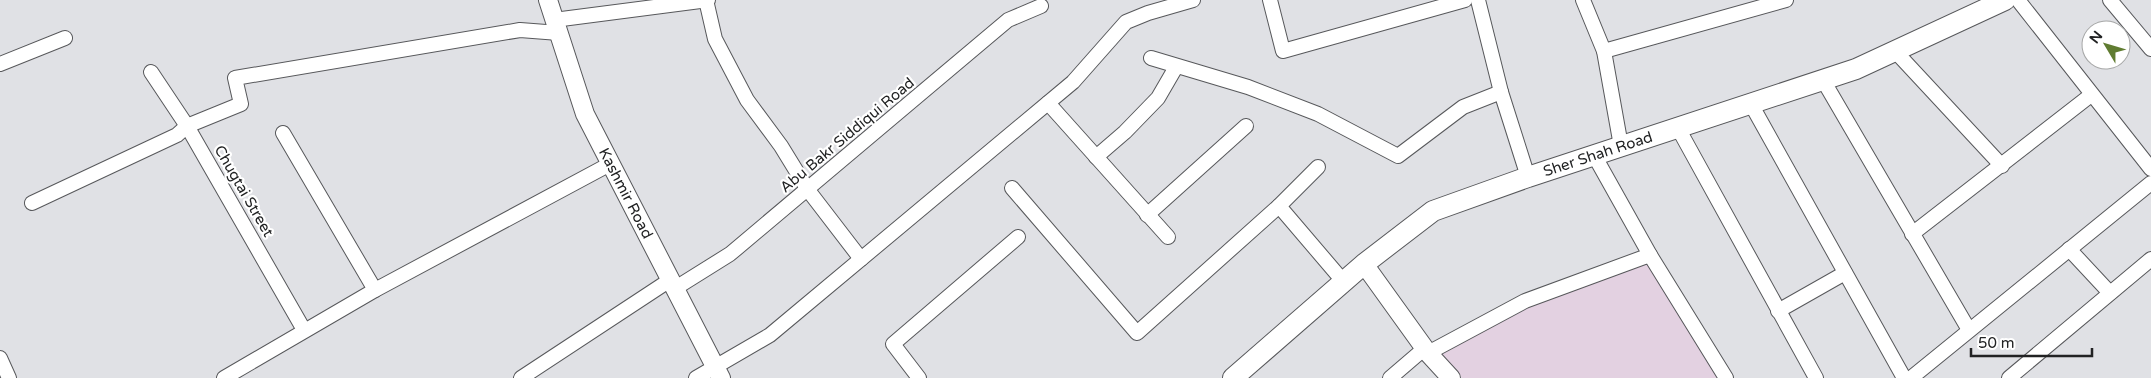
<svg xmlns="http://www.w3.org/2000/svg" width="2151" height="378" viewBox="0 0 2151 378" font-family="'Varela Round',sans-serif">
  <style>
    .education { fill: #e3d1e1 }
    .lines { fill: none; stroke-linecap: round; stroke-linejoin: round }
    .minor-casing { stroke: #57585b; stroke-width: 16 }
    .tertiary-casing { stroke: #57585b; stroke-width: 20 }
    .secondary-casing { stroke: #57585b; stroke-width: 22 }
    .minor { stroke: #fff; stroke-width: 14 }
    .tertiary { stroke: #fff; stroke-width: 18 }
    .secondary { stroke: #fff; stroke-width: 20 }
    .labels { text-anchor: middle; stroke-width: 4.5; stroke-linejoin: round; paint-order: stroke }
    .street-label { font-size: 15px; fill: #212223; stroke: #fff }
  </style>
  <rect width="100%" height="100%" fill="#e0e1e5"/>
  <polygon class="education" points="1650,255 1726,378 1462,378 1434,346 1484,314"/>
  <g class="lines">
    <g class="minor-casing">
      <g id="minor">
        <polyline points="706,0 715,39 747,100 781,146 808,190 861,259"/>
        <polyline points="1270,0 1283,51 1465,0"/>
        <polyline points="1478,0 1501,92"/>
        <polyline points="1583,0 1604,51 1621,146"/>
        <polyline points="2018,0 2151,169"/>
        <polyline points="2110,0 2151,49"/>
        <polyline points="554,20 708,0"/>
        <polyline points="1604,51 1786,0"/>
        <polyline points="1895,51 2002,166"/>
        <polyline points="1151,58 1248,87 1318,114 1398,156 1463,107 1501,92 1528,177"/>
        <polyline points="0,64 65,38"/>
        <polyline points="151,72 187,126 304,330"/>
        <polyline points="1823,80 1969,330"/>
        <polyline points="1048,103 1168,237"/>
        <polyline points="1751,104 1904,378"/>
        <polyline points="1678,128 1816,378"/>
        <polyline points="283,133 375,290"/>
        <polyline points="1594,155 1650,255"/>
        <polyline points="1096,157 1125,132 1158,98 1176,67"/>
        <polyline points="1318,167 1279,206 1343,281"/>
        <polyline points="1012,188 1137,333 1279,206"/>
        <polyline points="32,203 177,135 187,126 241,104 235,78 520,30 559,33"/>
        <polyline points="1147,215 1246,126"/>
        <polyline points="1912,234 2091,95"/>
        <polyline points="2069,249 2110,293"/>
        <polyline points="674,289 730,254 1008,20 1041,6"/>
        <polyline points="1778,311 1845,273"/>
        <polyline points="1428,353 1525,301 1650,255 1726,378"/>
        <polyline points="0,358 9,378"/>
        <polyline points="224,378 375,290 610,164"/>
        <polyline points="521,378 670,280"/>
        <polyline points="696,378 770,335 1073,82 1126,22 1148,13 1193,0"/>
        <polyline points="919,378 893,344 1018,237"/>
        <polyline points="1390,378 1425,348"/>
        <polyline points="1911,378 2151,183"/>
        <polyline points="2009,378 2151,259"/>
      </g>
    </g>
    <g class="tertiary-casing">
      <g id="tertiary">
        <path id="s1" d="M 548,0 L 585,114 L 721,378"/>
        <polyline points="1364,264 1428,353 1451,378"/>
      </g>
    </g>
    <g class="secondary-casing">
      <g id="secondary">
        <path id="s2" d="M 1233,378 L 1364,264 L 1433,211 L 1528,177 L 1856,69 L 2005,0"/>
      </g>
    </g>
    <use href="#minor" class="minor"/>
    <use href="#tertiary" class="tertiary"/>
    <use href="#secondary" class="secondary"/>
  </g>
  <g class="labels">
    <g class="street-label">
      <text transform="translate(847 135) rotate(-40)" y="5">Abu Bakr Siddiqui Road</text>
      <text dy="5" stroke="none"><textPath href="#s2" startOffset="435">Sher Shah Road</textPath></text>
      <text transform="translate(244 191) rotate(60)" y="5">Chugtai Street</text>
      <text dy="5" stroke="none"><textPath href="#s1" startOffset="209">Kashmir Road</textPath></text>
    </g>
  </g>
  <g transform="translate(2106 45) rotate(308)"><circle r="24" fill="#ffffff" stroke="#a6a7a7"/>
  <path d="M0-4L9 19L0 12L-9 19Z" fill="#607c31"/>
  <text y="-8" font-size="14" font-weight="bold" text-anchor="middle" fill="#212223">N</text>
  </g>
  <path d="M1971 348v8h121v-8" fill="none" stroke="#212223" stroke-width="2.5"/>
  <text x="1978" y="348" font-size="15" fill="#212223" stroke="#ffffff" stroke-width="4" paint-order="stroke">50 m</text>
</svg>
